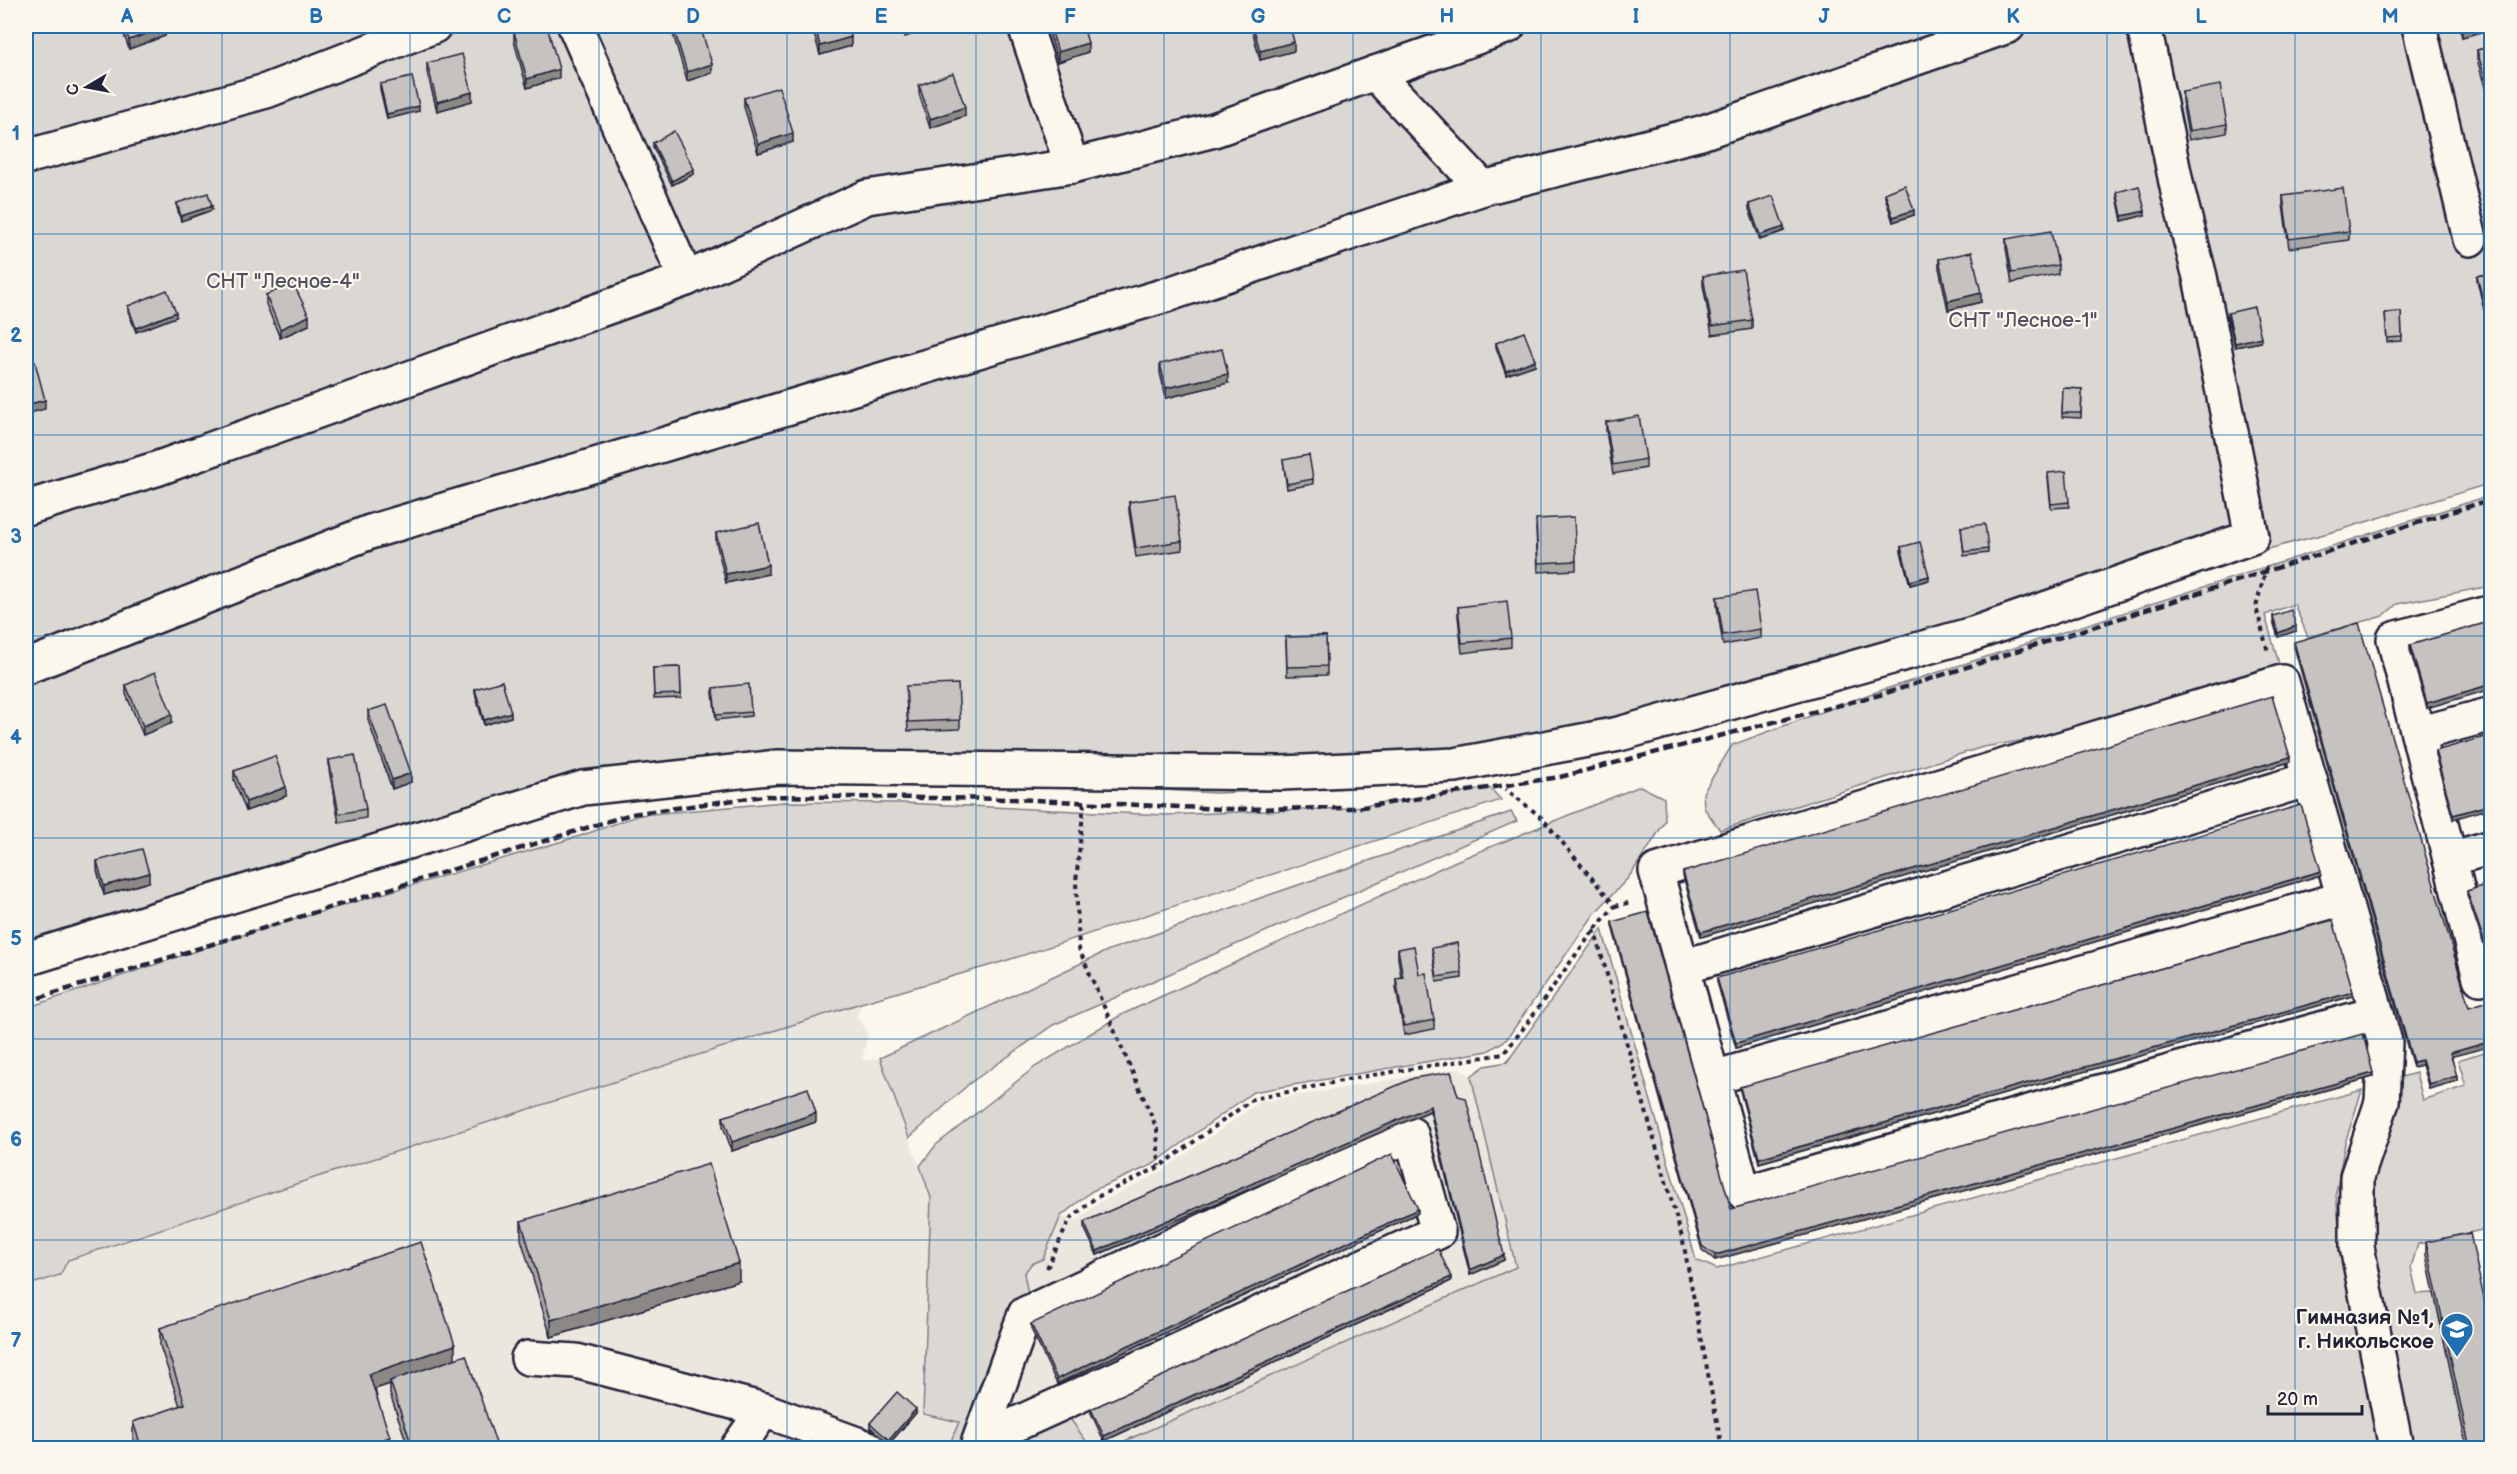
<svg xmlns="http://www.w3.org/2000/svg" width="2517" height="1474" viewBox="0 0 2517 1474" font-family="'Balsamiq Sans',sans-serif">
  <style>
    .built { fill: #ebe7df }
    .green { fill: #dbd8d3; stroke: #7e7d87; stroke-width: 1.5 }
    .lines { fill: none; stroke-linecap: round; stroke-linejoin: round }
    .minor-casing { stroke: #22223b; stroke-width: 38 }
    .path { stroke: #22223b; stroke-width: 4; stroke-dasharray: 4.5 4.5; stroke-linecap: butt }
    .minor { stroke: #fbf7ec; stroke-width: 33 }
    .rail { stroke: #22223b; stroke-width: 4.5; stroke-dasharray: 9 4.5; stroke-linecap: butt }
    .wall { fill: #aaa7a5; stroke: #22223b; stroke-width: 1.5 }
    .shaded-wall { fill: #8b8886; stroke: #22223b; stroke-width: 1.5 }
    .building { fill: #c6c2c0; stroke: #22223b; stroke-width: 1.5 }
    .grid { fill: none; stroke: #1f6fb2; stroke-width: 1.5; stroke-opacity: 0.55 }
    .labels { text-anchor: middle; stroke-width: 4.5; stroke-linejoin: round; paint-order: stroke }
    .park-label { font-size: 21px; fill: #505061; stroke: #fbf7ec }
    .poi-label { font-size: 21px; font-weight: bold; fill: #22223b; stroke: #fbf7ec; text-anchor: end }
    .neatline { fill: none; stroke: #1f6fb2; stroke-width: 2 }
    .grid-label { font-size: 20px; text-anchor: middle; font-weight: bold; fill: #1f6fb2 }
  </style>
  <rect width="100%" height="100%" fill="#fbf7ec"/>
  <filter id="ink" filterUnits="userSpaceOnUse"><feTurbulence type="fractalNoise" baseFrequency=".0167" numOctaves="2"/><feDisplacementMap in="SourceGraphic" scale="12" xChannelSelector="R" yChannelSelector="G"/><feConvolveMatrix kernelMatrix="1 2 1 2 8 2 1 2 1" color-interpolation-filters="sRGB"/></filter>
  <g filter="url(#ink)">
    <g class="built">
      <polygon points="861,1003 857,1016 868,1033 862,1061 880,1058 931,1198 923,1414 959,1422 947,1448 26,1448 26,1286 60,1275 68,1260 326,1174"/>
      <polygon points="1460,1068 1471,1076 1516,1267 1109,1448 1091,1448 1069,1417 972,1436 1028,1294 1024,1274 1031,1264 1043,1259 1061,1216 1075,1222 1100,1202 1162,1171 1259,1102"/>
    </g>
    <g class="green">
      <polygon points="26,26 2491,26 2491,483 2343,529 2272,548 1822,691 1478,772 1348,788 1216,793 849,772 550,806 26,976"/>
      <polygon points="2491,495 2491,586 2397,604 2383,616 2308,637 2294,604 2265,615 2279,664 2038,738 1983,747 1720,830 1704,808 1703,793 1732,745 1870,694"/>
      <polygon points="1640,786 1664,798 1665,821 1648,849 1628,878 1595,913 1506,1040 1488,1051 1253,1092 1152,1165 1092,1191 1061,1216 1043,1259 1031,1264 1024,1274 1028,1294 972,1436 966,1448 948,1448 959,1422 923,1414 931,1198 920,1166 936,1145 1035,1067 1121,1015 1456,861"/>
      <polygon points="1490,788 1501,800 1005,961 861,1003 326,1174 68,1260 60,1275 26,1286 26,1008 252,932 580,836 640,815 784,802 902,803 1165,815 1347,808"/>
      <polygon points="1511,812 1517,821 1053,1025 970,1083 909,1138 880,1058 1109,950"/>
      <polygon points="1602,929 1696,1260 1717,1269 2362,1090 2345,1143 2336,1193 2342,1260 2379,1448 1109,1448 1516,1267 1471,1076 1485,1066 1507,1062"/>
      <polygon points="2491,1050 2491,1228 2418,1244 2411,1267 2417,1294 2434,1293 2467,1448 2414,1448 2375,1264 2368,1215 2378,1156 2401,1077 2416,1073 2423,1100 2466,1086 2458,1060"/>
      <polygon points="1069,1417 1091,1448 999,1448"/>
    </g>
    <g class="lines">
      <g class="minor-casing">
        <g id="minor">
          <polyline points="575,26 686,279"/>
          <polyline points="1025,26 1072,166"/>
          <polyline points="2419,26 2470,239"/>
          <polyline points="1375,73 1483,188"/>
          <polyline points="26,157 266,91 434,26"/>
          <polyline points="26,508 156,469 686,279 867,197 1072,166 1214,130 1508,26"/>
          <polyline points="2492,612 2394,639 2480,978 2492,974"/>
          <polyline points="26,667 370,532 1166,295 1483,188 1701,133 2008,26"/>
          <polyline points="2418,734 2492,714"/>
          <polyline points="2450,859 2492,847"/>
          <polyline points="26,959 583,788 778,767 1282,773 1455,765 1619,734 1973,634 2252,537 2200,277 2178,192 2144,26"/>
          <polyline points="1682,967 2310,779"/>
          <polyline points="2377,1013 1744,1193 1656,871 2282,682 2385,1042 2382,1102 2357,1177 2357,1247 2396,1448"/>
          <polyline points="1713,1078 2344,898"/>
          <polyline points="528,1358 576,1361 764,1410 868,1448"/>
          <polyline points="737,1448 764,1410"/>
          <polyline points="977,1448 979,1441 1025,1314 1411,1134 1438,1232 979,1441"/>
        </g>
      </g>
      <g class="path">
        <polyline points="2265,567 2266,569 2256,607 2268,652"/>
        <polyline points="1084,803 1076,882 1079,949 1157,1129 1159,1166"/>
        <polyline points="1615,906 1632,902"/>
        <polyline points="1594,929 1683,1241 1722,1448"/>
        <path d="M 1047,1268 L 1070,1219 L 1095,1198 L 1159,1167 L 1253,1099 L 1361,1077 L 1503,1054 C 1543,1006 1573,952 1615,906 L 1542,818 L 1506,789"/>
      </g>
      <use href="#minor" class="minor"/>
      <polyline class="rail" points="26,1002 631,814 764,796 1014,799 1222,809 1356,808 1560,777 1883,694 2492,499"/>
    </g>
    <g class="wall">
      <polygon points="121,26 164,26 165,36 129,49"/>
      <polygon points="672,26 700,26 712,73 687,81 672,31"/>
      <polygon points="812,26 848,26 851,46 820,55"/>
      <polygon points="1047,26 1083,26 1088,52 1058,62"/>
      <polygon points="1251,26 1290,26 1294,51 1260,60"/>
      <polygon points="2459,26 2492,26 2492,29 2462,37"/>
      <polygon points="514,32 559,78 527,88 514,41"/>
      <polygon points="2492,46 2492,94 2487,95 2477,59 2477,50"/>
      <polygon points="427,63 472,101 437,111 427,72"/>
      <polygon points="380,84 419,111 387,119 380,89"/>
      <polygon points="919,85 965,116 930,128 919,94"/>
      <polygon points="2182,92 2227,124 2227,133 2189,140 2182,101"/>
      <polygon points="744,98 793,142 758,153 744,107"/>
      <polygon points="653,143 694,174 672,185 653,147"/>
      <polygon points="2117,192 2145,215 2122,221 2117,196"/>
      <polygon points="1885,193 1914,215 1893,222 1885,197"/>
      <polygon points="2283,196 2349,231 2349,240 2289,248 2283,205"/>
      <polygon points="177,203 212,210 181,221 177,208"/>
      <polygon points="1749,204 1784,231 1760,240 1749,209"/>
      <polygon points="2006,239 2058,265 2058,274 2012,283 2006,248"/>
      <polygon points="1939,259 1981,302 1948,310 1939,268"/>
      <polygon points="2492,273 2484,310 2477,280 2477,276"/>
      <polygon points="1703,276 1752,320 1752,329 1712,335 1703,285"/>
      <polygon points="266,295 309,325 280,338 266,304"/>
      <polygon points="128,306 176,317 136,332 128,311"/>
      <polygon points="2401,312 2402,341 2387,342 2385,313"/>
      <polygon points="2228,313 2261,342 2235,347 2228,318"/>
      <polygon points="1496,343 1535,365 1506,375 1496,347"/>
      <polygon points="1160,364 1228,383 1166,398 1160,373"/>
      <polygon points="2063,388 2082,389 2081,418 2062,417"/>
      <polygon points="1606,422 1646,459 1646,468 1613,474 1606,431"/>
      <polygon points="1283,460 1313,479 1313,484 1287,489"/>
      <polygon points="2048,478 2069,502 2069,507 2051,508"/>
      <polygon points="1129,502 1182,541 1182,550 1136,557 1129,511"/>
      <polygon points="1961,527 1988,549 1988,553 1964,556"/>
      <polygon points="1536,528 1576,561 1576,570 1538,572"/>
      <polygon points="716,533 768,574 726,583 716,542"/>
      <polygon points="1901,547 1929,580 1910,585 1901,552"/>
      <polygon points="1717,597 1761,629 1761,638 1723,645 1717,606"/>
      <polygon points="1458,607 1511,638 1511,647 1462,653 1458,616"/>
      <polygon points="2273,616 2296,631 2278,637 2273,621"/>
      <polygon points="2492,621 2427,708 2410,650 2410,645"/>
      <polygon points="1326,636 1327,675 1287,676 1286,637"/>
      <polygon points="2294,642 2452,1057 2457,1081 2429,1089 2422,1065 2413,1067 2294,647"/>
      <polygon points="680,667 681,698 654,699 653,668"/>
      <polygon points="126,685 172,723 143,735 126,694"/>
      <polygon points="475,689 511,717 484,725 475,693"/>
      <polygon points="713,693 751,712 751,716 716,720"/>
      <polygon points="906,695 960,720 960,729 908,731"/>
      <polygon points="368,711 411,782 392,789 368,720"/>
      <polygon points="2492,735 2453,819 2435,755 2435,751"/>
      <polygon points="329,760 366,809 366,818 339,823 329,770"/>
      <polygon points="2290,762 1701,937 1683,876 1683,872"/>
      <polygon points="234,771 286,796 246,811 234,780"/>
      <polygon points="97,861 149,882 104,895 97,870"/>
      <polygon points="2321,875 1736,1048 1717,982 1717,978"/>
      <polygon points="2492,883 2492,959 2489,960 2467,895 2467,891"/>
      <polygon points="1612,922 1731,1209 2373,1077 1715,1260 1702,1250 1612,926"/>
      <polygon points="1432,948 1462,973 1462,978 1437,982"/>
      <polygon points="1398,949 1419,974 1434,1020 1434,1029 1404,1035 1396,987 1396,978 1401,977 1398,958"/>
      <polygon points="2353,996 1759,1163 1740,1091 1740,1087"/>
      <polygon points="1451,1072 1504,1260 1470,1275 1430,1111 1097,1255 1084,1227 1084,1222"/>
      <polygon points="723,1117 816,1122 732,1151 723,1126"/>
      <polygon points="1418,1213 1057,1384 1031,1329 1031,1324"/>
      <polygon points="521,1221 739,1281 551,1337 521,1239"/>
      <polygon points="2426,1242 2492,1449 2467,1449 2426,1255"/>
      <polygon points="1451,1281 1104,1441 1091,1413 1091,1409"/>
      <polygon points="160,1328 455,1359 498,1449 409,1449 390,1394 390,1384 375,1389 390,1449 136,1449 133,1439 133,1422 180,1406 160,1346"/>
      <polygon points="916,1413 889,1444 870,1427 870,1423"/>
    </g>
    <g class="shaded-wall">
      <polygon points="926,26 937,26 905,37 905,32"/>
      <polygon points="2469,26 2492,26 2492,29 2462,37 2462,27"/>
      <polygon points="165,27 165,36 129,49 129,40"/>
      <polygon points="851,37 851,46 820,55 820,46"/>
      <polygon points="1294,42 1294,51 1260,60 1260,51"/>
      <polygon points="1088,43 1088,52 1058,62 1058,52"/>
      <polygon points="712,64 712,73 687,81 687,72"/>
      <polygon points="559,69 559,78 527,88 527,79"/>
      <polygon points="2492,85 2492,94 2487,95 2487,86"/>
      <polygon points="472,92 472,101 437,111 437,102"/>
      <polygon points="419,106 419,111 387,119 387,114"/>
      <polygon points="965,107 965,116 930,128 930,119"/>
      <polygon points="793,133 793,142 758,153 758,144"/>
      <polygon points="694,169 694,174 672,185 672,181"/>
      <polygon points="212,206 212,210 181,221 181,216"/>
      <polygon points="1914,210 1914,215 1893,222 1893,217"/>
      <polygon points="2145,211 2145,215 2122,221 2122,216"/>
      <polygon points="1784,227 1784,231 1760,240 1760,235"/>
      <polygon points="1981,293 1981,302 1948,310 1948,301"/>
      <polygon points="2492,303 2492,308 2484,310 2484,305"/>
      <polygon points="176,312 176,317 136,332 136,328"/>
      <polygon points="309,316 309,325 280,338 280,329"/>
      <polygon points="2261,337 2261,342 2235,347 2235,343"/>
      <polygon points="1535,360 1535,365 1506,375 1506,371"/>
      <polygon points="1228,374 1228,383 1166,398 1166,388"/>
      <polygon points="45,400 45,409 26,414 26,405"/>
      <polygon points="768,565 768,574 726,583 726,574"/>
      <polygon points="1929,576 1929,580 1910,585 1910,581"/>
      <polygon points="2296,626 2296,631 2278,637 2278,633"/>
      <polygon points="2492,684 2492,689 2427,708 2427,703"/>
      <polygon points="511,712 511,717 484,725 484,720"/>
      <polygon points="172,714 172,723 143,735 143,726"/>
      <polygon points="2290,757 2290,762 1701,937 1701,932"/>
      <polygon points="411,773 411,782 392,789 392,780"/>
      <polygon points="286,787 286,796 246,811 246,802"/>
      <polygon points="2492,804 2492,808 2453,819 2453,815"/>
      <polygon points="2321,871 2321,875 1736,1048 1736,1043"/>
      <polygon points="149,873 149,882 104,895 104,886"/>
      <polygon points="2353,992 2353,996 1759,1163 1759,1158"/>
      <polygon points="2492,1041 2492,1046 2450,1057 2450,1053"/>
      <polygon points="2422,1060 2422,1065 2413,1067 2413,1062"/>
      <polygon points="2373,1073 2373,1077 1715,1260 1715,1255"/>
      <polygon points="2457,1076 2457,1081 2429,1089 2429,1084"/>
      <polygon points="1430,1106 1430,1111 1097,1255 1097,1251"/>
      <polygon points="816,1113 816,1122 732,1151 732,1142"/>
      <polygon points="1418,1209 1418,1213 1057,1384 1057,1379"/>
      <polygon points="1504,1255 1504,1260 1470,1275 1470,1270"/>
      <polygon points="739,1263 739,1281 551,1337 551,1320"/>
      <polygon points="1451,1277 1451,1281 1104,1441 1104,1436"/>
      <polygon points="455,1345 455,1363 390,1381 390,1384 369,1391 369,1374"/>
      <polygon points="916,1409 916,1413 889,1444 889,1440"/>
      <polygon points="390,1437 390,1449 354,1449"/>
    </g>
    <g class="building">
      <polygon points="124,26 164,26 165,27 129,40"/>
      <polygon points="535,26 547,26 559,69 527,79 514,32"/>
      <polygon points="673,26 700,26 712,64 687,72"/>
      <polygon points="815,26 848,26 851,37 820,46"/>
      <polygon points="903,26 926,26 905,32"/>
      <polygon points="1050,26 1083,26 1088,43 1058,52"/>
      <polygon points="1253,26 1290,26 1294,42 1260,51"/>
      <polygon points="2492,46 2492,85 2487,86 2477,50"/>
      <polygon points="462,54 472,92 437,102 427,63"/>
      <polygon points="953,73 965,107 930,119 919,85"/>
      <polygon points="412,77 419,106 387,114 380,84"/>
      <polygon points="2220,85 2227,124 2189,131 2182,92"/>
      <polygon points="779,87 793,133 758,144 744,98"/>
      <polygon points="674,131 694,169 672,181 653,143"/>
      <polygon points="1905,185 1914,210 1893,217 1885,193"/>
      <polygon points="2139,186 2145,211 2122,216 2117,192"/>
      <polygon points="2343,188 2349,231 2289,239 2283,196"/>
      <polygon points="208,193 212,206 181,216 177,203"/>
      <polygon points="1773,196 1784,227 1760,235 1749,204"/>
      <polygon points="2051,231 2058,265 2012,273 2006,239"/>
      <polygon points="1972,252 1981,293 1948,301 1939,259"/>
      <polygon points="1743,270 1752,320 1712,326 1703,276"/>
      <polygon points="2492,273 2492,303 2484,305 2477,276"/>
      <polygon points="293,283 309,316 280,329 266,295"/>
      <polygon points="167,290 176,312 136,328 128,306"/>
      <polygon points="2254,307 2261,337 2235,343 2228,313"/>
      <polygon points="2401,312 2402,337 2387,338 2385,313"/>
      <polygon points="1524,332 1535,360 1506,371 1496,343"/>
      <polygon points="1222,349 1228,374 1166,388 1160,364"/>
      <polygon points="35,362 45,400 26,405 26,364"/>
      <polygon points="2063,388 2082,389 2081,413 2062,413"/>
      <polygon points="1639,416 1646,459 1613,465 1606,422"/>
      <polygon points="1309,455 1313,479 1287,484 1283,460"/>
      <polygon points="2066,471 2069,502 2051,504 2048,473"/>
      <polygon points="1175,495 1182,541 1136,548 1129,502"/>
      <polygon points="1574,517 1576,561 1538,563 1536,519"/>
      <polygon points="759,523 768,565 726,574 716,533"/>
      <polygon points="1985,524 1988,549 1964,552 1961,527"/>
      <polygon points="1920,542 1929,576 1910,581 1901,547"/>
      <polygon points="1755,591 1761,629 1723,635 1717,597"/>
      <polygon points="1507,601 1511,638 1462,643 1458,607"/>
      <polygon points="2291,610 2296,626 2278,633 2273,616"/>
      <polygon points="2492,621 2492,684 2427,703 2410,645"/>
      <polygon points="2359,623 2469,1007 2492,1000 2492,1041 2450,1053 2457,1076 2429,1084 2422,1060 2413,1062 2294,642"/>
      <polygon points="1326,636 1327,666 1287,667 1286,637"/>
      <polygon points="680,667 681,694 654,695 653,668"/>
      <polygon points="155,672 172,714 143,726 126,685"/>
      <polygon points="502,681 511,712 484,720 475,689"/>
      <polygon points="749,684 751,712 716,715 713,688"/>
      <polygon points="958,684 960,720 908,722 906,686"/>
      <polygon points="2272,696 2290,757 1701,932 1683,872"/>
      <polygon points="387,705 411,773 392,780 368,711"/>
      <polygon points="2492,735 2492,804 2453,815 2435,751"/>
      <polygon points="355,755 366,809 339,814 329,760"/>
      <polygon points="275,756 286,787 246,802 234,771"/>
      <polygon points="2301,805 2321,871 1736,1043 1717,978"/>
      <polygon points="142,849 149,873 104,886 97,861"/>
      <polygon points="2492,883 2492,954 2489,955 2467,891"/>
      <polygon points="1648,912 1731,1209 2363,1034 2373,1073 1715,1255 1702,1246 1612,922"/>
      <polygon points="2333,920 2353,992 1759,1158 1740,1087"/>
      <polygon points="1457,943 1462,973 1437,977 1432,948"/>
      <polygon points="1414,946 1419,974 1426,973 1434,1020 1404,1026 1396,978 1403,977 1398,949"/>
      <polygon points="1451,1072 1458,1096 1466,1098 1504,1255 1470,1270 1430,1106 1097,1251 1084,1222 1414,1078"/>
      <polygon points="808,1088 816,1113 732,1142 723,1117"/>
      <polygon points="1392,1154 1418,1209 1057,1379 1031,1324"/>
      <polygon points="709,1164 739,1263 551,1320 521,1221"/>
      <polygon points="2470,1233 2492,1336 2492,1449 2470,1449 2426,1242"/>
      <polygon points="421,1242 455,1345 369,1374 390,1437 354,1449 142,1449 133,1422 185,1404 160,1328"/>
      <polygon points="1438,1249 1451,1277 1104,1436 1091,1409"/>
      <polygon points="466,1355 498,1449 413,1449 390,1381"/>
      <polygon points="897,1392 916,1409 889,1440 870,1423"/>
      <polygon points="811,1442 818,1449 805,1449"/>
    </g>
  </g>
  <path class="grid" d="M 222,26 L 222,1448M 410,26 L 410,1448M 599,26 L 599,1448M 787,26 L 787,1448M 976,26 L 976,1448M 1164,26 L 1164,1448M 1353,26 L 1353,1448M 1541,26 L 1541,1448M 1730,26 L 1730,1448M 1918,26 L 1918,1448M 2107,26 L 2107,1448M 2295,26 L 2295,1448M 26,234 L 2492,234M 26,435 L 2492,435M 26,636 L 2492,636M 26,838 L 2492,838M 26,1039 L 2492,1039M 26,1240 L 2492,1240"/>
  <defs>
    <g id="school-pin" transform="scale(1.725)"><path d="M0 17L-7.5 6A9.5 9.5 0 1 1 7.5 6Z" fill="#1f6fb2" stroke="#fbf7ec"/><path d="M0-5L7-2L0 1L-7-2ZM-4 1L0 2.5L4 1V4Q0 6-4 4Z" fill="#fff"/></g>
  </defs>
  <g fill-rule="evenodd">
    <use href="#school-pin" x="2457" y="1329"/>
  </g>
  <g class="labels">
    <g class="park-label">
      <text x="283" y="288">СНТ "Лесное-4"</text>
      <text x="2023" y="327">СНТ "Лесное-1"</text>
    </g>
    <g class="poi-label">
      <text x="2434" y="1324">Гимназия №1,<tspan x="2434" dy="24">г. Никольское</tspan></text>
    </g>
  </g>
  <rect width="2517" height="1474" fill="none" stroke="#fbf7ec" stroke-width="66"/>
  <g transform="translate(87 87) rotate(260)" stroke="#fbf7ec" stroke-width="4.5" paint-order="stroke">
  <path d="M0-4.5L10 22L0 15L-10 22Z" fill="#22223b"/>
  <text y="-9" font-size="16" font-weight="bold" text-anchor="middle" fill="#22223b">С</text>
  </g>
  <path d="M2268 1405v9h94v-9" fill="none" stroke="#22223b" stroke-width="3"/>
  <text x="2277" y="1405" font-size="18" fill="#22223b" stroke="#fbf7ec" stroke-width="4.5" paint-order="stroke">20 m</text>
  <rect x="33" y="33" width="2451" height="1408" class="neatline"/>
  <g class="grid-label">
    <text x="127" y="23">A</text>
    <text x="316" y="23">B</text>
    <text x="504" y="23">C</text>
    <text x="693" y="23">D</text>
    <text x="881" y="23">E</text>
    <text x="1070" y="23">F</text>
    <text x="1258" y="23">G</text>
    <text x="1447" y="23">H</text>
    <text x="1636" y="23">I</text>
    <text x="1824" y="23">J</text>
    <text x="2013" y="23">K</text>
    <text x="2201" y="23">L</text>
    <text x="2390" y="23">M</text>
    <text x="16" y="140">1</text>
    <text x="16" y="342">2</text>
    <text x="16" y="543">3</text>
    <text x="16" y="744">4</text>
    <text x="16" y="945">5</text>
    <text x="16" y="1146">6</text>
    <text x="16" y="1347">7</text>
  </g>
</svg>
